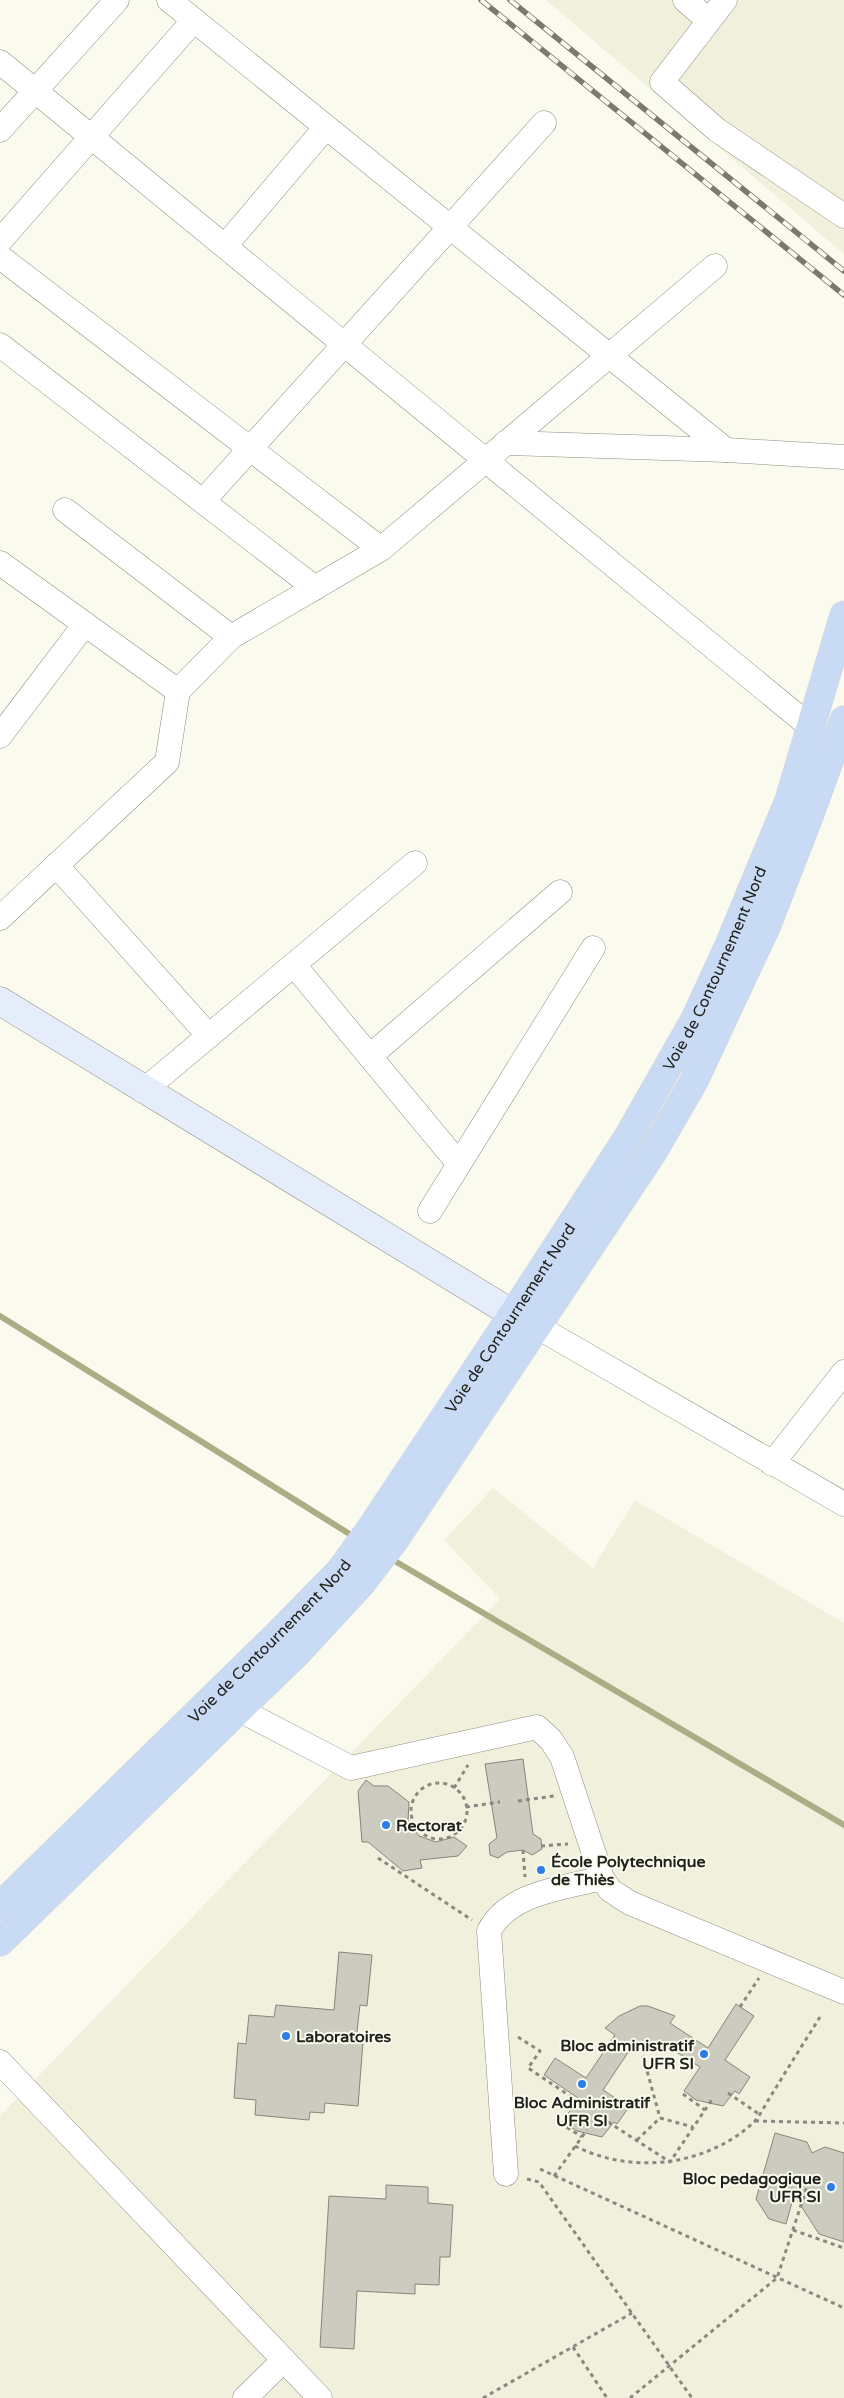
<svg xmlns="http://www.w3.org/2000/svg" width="844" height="2398" viewBox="0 0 844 2398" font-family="'Varela Round',sans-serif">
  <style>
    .built { fill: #f0f0dd }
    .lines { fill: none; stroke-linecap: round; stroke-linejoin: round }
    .stream { stroke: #acac85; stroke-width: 6 }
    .building { fill: #cbcbc0; stroke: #86867b }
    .street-casing { stroke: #8e8e83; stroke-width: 25 }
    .secondary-casing { stroke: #8e8e83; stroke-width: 29 }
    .primary-casing { stroke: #d7d7d6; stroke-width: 29 }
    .path { stroke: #898981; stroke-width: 3; stroke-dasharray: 4 4; stroke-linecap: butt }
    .street { stroke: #fff; stroke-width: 24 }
    .secondary { stroke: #e4edf9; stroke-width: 28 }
    .primary { stroke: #c8daf4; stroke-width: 28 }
    .rail-casing { stroke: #797971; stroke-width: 5.5 }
    .rail { stroke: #fafaee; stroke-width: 4; stroke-dasharray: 11; stroke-linecap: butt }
    .poi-dot { fill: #2b7de8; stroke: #fafaee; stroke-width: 2 }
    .labels { text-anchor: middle; stroke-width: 4; stroke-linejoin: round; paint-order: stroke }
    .street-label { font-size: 16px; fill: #22221d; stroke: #fafaee }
    .poi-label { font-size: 16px; font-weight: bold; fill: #22221d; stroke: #fafaee; text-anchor: start }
  </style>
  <rect width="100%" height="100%" fill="#fafaee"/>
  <g class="built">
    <polygon points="546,0 844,0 844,254"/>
    <polygon points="493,1488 593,1568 635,1500 844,1623 844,2398 0,2398 0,2116 500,1599 444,1540"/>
  </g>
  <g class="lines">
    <g class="stream">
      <polyline points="0,1316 356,1538"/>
      <polyline points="388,1557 844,1825"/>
    </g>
  </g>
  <g class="building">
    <polygon points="523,1759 533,1834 541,1839 542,1849 532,1855 523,1850 507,1852 498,1858 490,1855 489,1844 497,1838 485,1764"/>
    <polygon points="366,1780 374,1786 388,1786 409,1802 408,1821 419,1836 436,1842 454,1837 467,1846 458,1856 420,1860 422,1868 403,1871 368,1842 362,1842 358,1791"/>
    <polygon points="339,1952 372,1955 367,2006 360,2005 356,2041 363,2042 358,2106 325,2103 324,2113 310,2112 309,2120 255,2115 256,2100 234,2098 238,2043 246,2044 249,2015 274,2017 276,2005 334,2010"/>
    <polygon points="736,2004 754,2016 725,2060 750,2077 739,2094 735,2091 723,2106 696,2100 684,2091 700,2067 659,2041 645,2050 629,2051 603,2090 629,2107 617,2124 614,2122 602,2137 577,2131 563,2122 578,2098 544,2075 555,2058 586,2078 615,2035 605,2028 619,2016 640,2006 648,2006 675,2016 670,2023 708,2048"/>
    <polygon points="775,2133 807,2142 812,2153 825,2147 844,2153 844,2242 819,2234 794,2195 786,2224 769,2219 756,2199"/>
    <polygon points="386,2185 428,2187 428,2203 453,2205 450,2257 440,2257 439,2285 415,2284 415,2294 357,2291 354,2349 320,2347 329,2196 386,2199"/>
  </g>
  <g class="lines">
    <g class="street-casing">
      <g id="street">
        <polyline points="169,0 726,450"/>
        <polyline points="685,0 708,20"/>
        <polyline points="725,0 662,82 717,130 844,216"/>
        <polyline points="0,62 812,728"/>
        <polyline points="0,130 117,0"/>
        <polyline points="0,241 194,20"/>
        <polyline points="225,246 326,127"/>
        <polyline points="0,257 381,549"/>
        <polyline points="0,345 315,588"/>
        <polyline points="505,443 726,450 844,457"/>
        <polyline points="203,501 544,123"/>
        <polyline points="65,510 231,637"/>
        <polyline points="0,563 178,691"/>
        <polyline points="0,736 85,624"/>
        <polyline points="56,865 209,1036"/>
        <polyline points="0,918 167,762 178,691 231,637 381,549 715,266"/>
        <polyline points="294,965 459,1164"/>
        <polyline points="370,1056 560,892"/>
        <polyline points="143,1091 415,863"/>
        <polyline points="430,1211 593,948"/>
        <polyline points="536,1326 844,1504"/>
        <polyline points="772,1464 844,1372"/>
        <polyline points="225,1699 238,1709 351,1768 537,1727 551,1740 562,1757 602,1878 610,1890 630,1903 844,1992"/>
        <polyline points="0,2062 320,2398"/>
        <path d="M 506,2174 L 489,1931 C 508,1893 564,1888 602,1878"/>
        <polyline points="245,2398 284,2360"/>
      </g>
    </g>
    <g class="secondary-casing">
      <polyline id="secondary" points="0,1001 513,1314 535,1325"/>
    </g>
    <g class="primary-casing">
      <g id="primary">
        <path id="s1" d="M 0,1906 L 277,1635 L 340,1571 L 371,1528 L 513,1314 L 628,1137 L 695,1019 L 729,945 L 789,800 L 844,615"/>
        <polyline points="0,1942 298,1652 361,1584 394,1541 653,1152 694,1081 767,925 810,814 844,720"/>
      </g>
    </g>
    <g class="path">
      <circle cx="439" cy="1811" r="28"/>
      <polyline points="454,1788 468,1765"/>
      <polyline points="518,1801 554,1796"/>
      <polyline points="466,1807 500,1802"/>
      <polyline points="541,1846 568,1844"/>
      <polyline points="523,1850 525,1877"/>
      <polyline points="378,1858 472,1920"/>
      <polyline points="740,2007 759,1978"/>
      <polyline points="518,2037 540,2051 528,2068 570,2096"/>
      <polyline points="643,2056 660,2118"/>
      <polyline points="728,2093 759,2114"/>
      <polyline points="683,2094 705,2110"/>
      <polyline points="660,2118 693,2127"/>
      <polyline points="755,2121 844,2123"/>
      <polyline points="608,2122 670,2162 713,2098"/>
      <polyline points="560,2123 582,2137"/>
      <polyline points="637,2140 660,2118"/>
      <path d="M 575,2146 C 632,2175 706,2166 753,2123 C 761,2115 767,2101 774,2091 C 789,2066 805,2041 820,2017"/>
      <polyline points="540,2169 844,2308"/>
      <polyline points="554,2176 587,2130"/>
      <polyline points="527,2179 539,2182 692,2398"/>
      <polyline points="793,2230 844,2248"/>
      <polyline points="573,2347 607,2398"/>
      <polyline points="483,2398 632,2313"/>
      <polyline points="630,2398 777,2278 809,2181"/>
    </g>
    <use href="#street" class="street"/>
    <use href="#secondary" class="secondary"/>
    <use href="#primary" class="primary"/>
    <g class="rail-casing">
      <g id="rail">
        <polyline points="481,0 844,295"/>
        <polyline points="510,0 844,271"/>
      </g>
    </g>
    <use href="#rail" class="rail"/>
  </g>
  <g class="poi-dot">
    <circle cx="386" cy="1825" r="5"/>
    <circle cx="541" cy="1870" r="5"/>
    <circle cx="286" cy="2036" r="5"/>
    <circle cx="704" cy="2054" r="5"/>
    <circle cx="582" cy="2084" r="5"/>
    <circle cx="831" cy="2187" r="5"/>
  </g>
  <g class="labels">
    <g class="street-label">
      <text dy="6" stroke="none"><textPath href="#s1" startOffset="1188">Voie de Contournement Nord</textPath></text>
      <text dy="6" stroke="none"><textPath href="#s1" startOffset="782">Voie de Contournement Nord</textPath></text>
      <text dy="6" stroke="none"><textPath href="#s1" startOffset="378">Voie de Contournement Nord</textPath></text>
    </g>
    <g class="poi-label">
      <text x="396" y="1831">Rectorat</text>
      <text x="551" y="1867">École Polytechnique<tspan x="551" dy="18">de Thiès</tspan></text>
      <text x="296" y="2042">Laboratoires</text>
      <text x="694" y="2051" text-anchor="end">Bloc administratif<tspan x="694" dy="18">UFR SI</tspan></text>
      <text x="582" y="2108" text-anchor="middle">Bloc Administratif<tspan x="582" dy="18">UFR SI</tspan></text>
      <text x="821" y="2184" text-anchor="end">Bloc pedagogique<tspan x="821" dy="18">UFR SI</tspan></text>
    </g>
  </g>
</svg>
